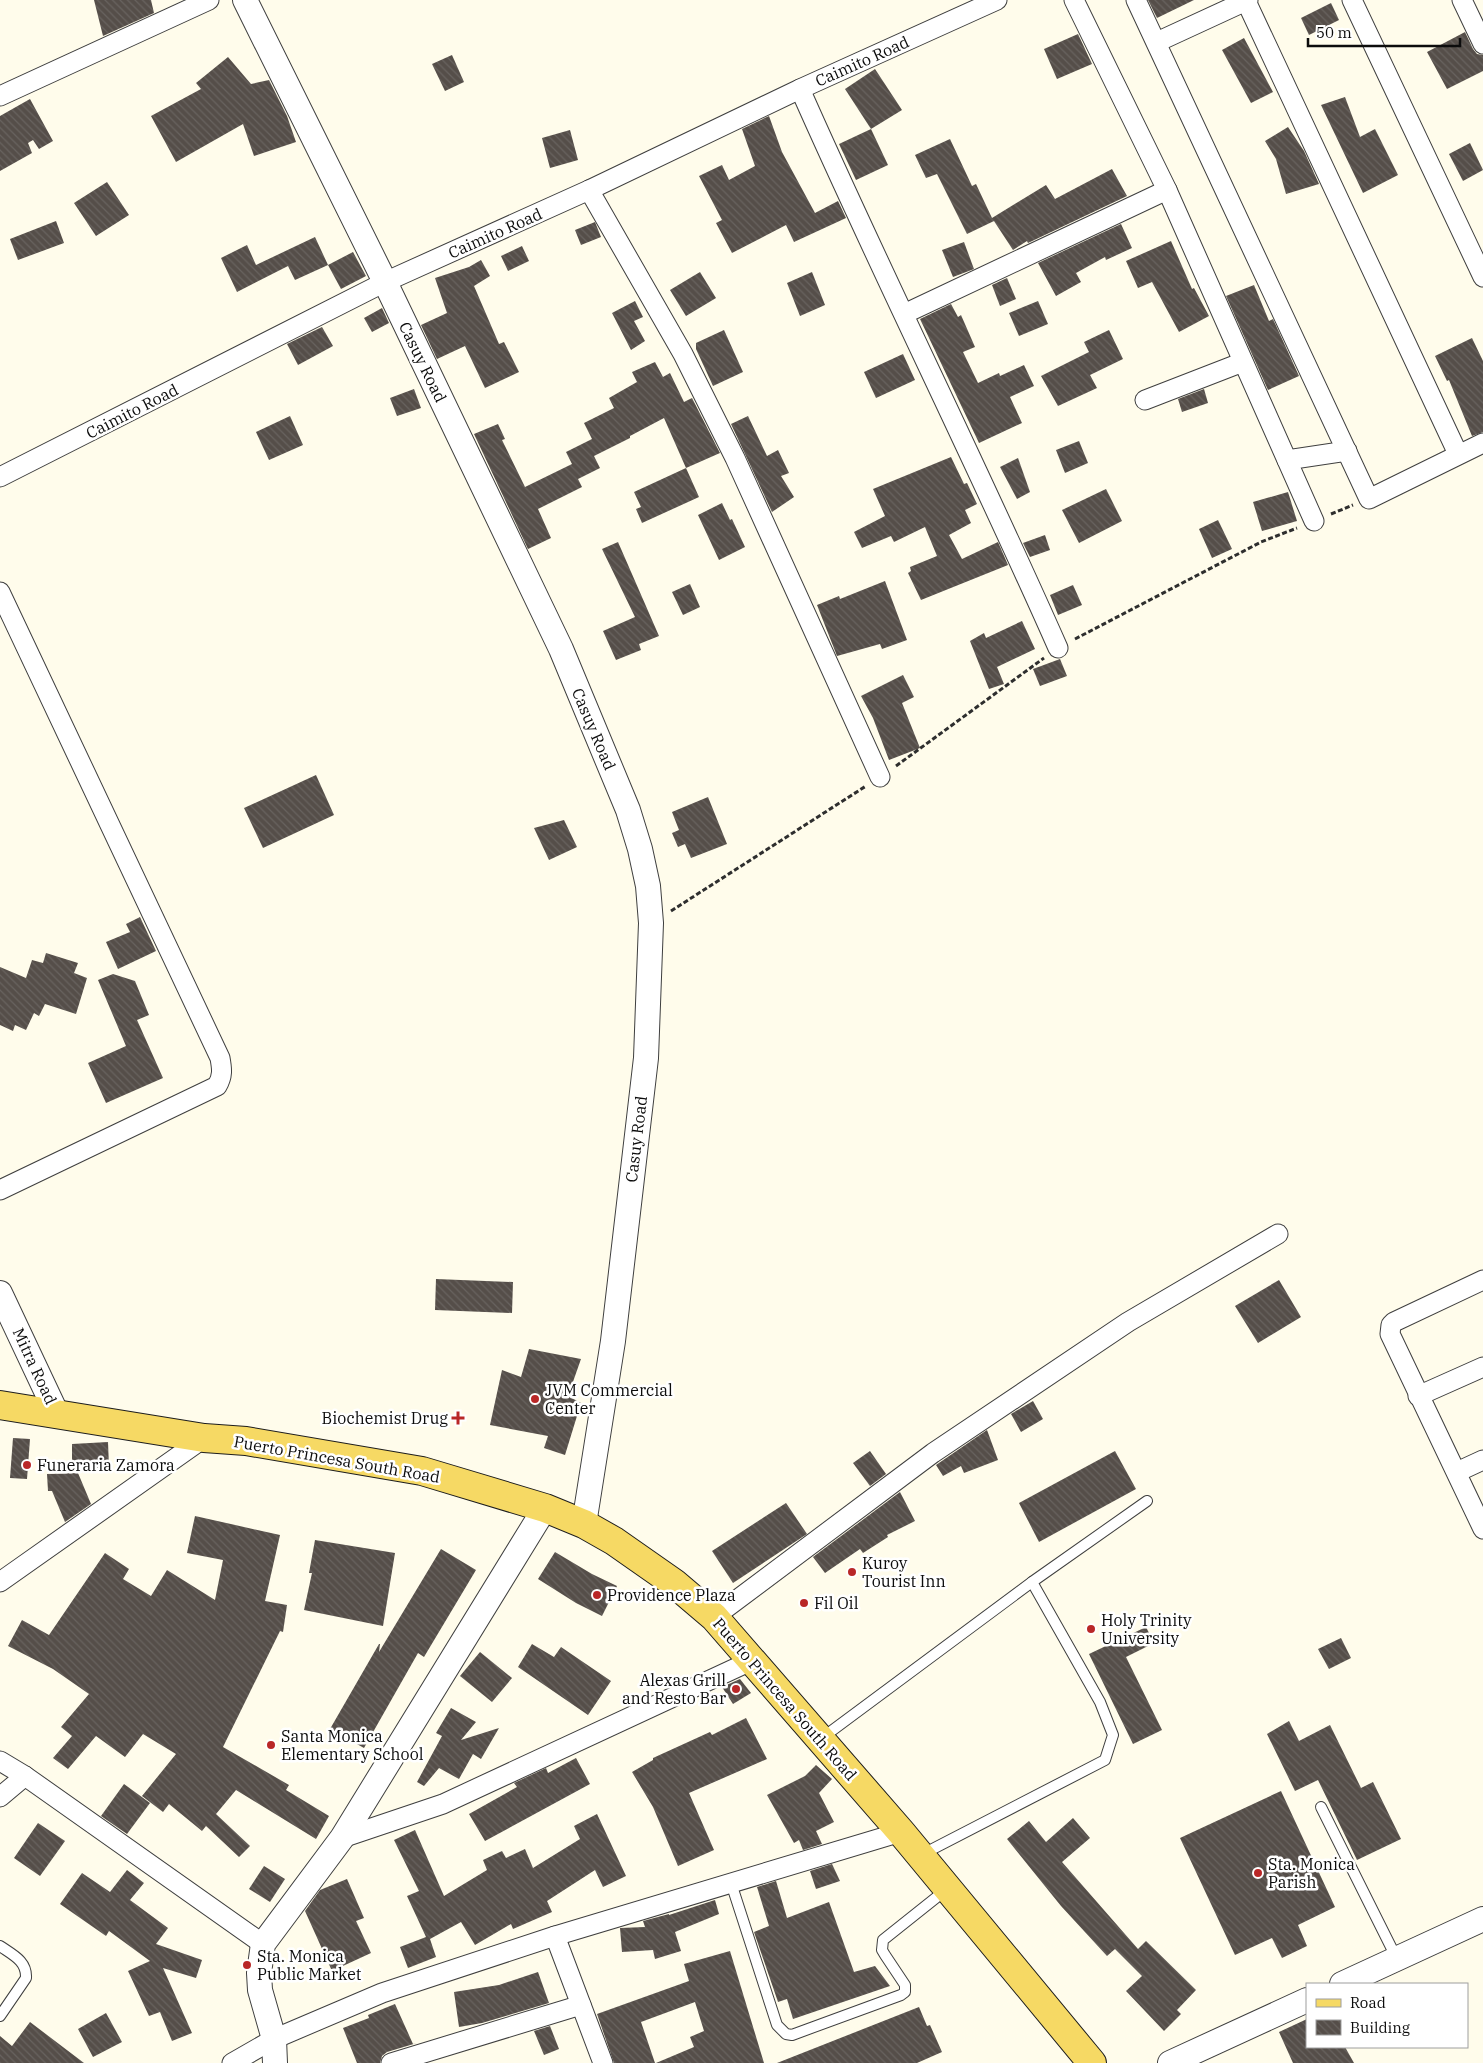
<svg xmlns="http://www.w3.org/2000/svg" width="1483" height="2063" viewBox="0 0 1483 2063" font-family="'IBM Plex Serif',serif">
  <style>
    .building { fill: url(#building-back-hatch) }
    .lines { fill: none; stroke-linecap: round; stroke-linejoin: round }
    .service-casing { stroke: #3f3f3f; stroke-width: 12 }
    .minor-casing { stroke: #3f3f3f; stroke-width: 21 }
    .tertiary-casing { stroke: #3f3f3f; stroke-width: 26 }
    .primary-casing { stroke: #1d1d1d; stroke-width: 30 }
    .path { stroke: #2e2e2e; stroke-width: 3; stroke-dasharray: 5 2.5; stroke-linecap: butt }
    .service { stroke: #fff; stroke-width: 10 }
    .minor { stroke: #fff; stroke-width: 19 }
    .tertiary { stroke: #fff; stroke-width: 24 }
    .primary { stroke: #f6d964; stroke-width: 28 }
    .poi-dot { fill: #b92727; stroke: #fff; stroke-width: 2 }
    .labels { text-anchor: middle; stroke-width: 5; stroke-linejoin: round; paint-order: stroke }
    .street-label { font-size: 16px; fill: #0c0c0c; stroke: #fff }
    .poi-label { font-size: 16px; fill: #0c0c0c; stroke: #fff; text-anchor: start }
  </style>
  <defs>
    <pattern id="building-back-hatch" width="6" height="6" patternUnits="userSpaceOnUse" patternTransform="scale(1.25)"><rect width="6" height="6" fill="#554e49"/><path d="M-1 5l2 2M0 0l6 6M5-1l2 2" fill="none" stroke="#68635f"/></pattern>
  </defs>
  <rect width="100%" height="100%" fill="#fffceb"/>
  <g class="building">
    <polygon points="94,0 151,0 154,13 103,36"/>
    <polygon points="1148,0 1194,0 1157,18"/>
    <polygon points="1331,3 1339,20 1309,35 1301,18"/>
    <polygon points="1465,32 1473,49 1477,54 1483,55 1483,71 1447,89 1427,52"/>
    <polygon points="1078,34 1092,64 1057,79 1044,49"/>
    <polygon points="1244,38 1273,92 1251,103 1222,50"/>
    <polygon points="452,55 464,82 445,91 432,64"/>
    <polygon points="228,57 251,84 269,80 287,116 296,142 254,156 243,124 176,162 151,116 201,89 196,83"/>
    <polygon points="875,69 902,110 871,129 845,89"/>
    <polygon points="1345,97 1360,137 1375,129 1398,175 1363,193 1321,105"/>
    <polygon points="30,99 53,141 39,149 33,140 28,143 32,153 0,171 0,116"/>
    <polygon points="769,116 782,152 815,213 838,201 846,218 794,242 786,225 732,253 716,223 722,220 699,176 722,165 729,180 755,166 742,129"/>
    <polygon points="1288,127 1304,151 1319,184 1286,194 1276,159 1265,141"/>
    <polygon points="871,129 888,165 856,180 839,144"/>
    <polygon points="570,130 578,160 550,168 542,138"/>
    <polygon points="950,139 972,186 976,184 992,218 1046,185 1055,199 1112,169 1127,196 1028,243 1027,241 1013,250 992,218 994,221 967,234 937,174 926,178 915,155"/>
    <polygon points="1470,143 1483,170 1463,181 1449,154"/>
    <polygon points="107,182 129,215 96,236 74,203"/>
    <polygon points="56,221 64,243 18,260 10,239"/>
    <polygon points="595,222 601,237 581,245 575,230"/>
    <polygon points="1121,224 1132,248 1106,260 1105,257 1076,273 1081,282 1056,296 1038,263"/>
    <polygon points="315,237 328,265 295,280 288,266 237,292 221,258 247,245 256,265"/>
    <polygon points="1171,241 1192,289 1194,288 1209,316 1179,332 1152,282 1138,288 1126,261"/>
    <polygon points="964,242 974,269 953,277 942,250"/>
    <polygon points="522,246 529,261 508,271 501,256"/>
    <polygon points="353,252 366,276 341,289 328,265"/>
    <polygon points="481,260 490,276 474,286 499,344 504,342 519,372 485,388 465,346 437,359 421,325 447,313 435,278 469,267"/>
    <polygon points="700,272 716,298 686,316 670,290"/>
    <polygon points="812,272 825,305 800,316 787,283"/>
    <polygon points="1007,278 1016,299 1000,306 992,285"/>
    <polygon points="1254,285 1269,321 1273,319 1299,376 1268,390 1226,296"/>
    <polygon points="635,301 643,317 634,321 645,341 631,350 612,313"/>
    <polygon points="1038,301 1048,324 1019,336 1009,313"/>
    <polygon points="951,304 958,317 961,315 975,347 963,352 978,383 999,373 1000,376 1024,365 1034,386 1010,397 1022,423 979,443 920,319"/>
    <polygon points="382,308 389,323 372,332 364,318"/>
    <polygon points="322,327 333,346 298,365 287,344"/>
    <polygon points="724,330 743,372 713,386 696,349 696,343"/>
    <polygon points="1109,330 1123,359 1090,375 1097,388 1058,406 1041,376 1089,352 1084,342"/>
    <polygon points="1472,338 1483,361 1483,432 1472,436 1449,380 1447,381 1435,356"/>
    <polygon points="903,354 915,380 876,398 864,372"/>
    <polygon points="655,362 663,377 670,373 684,402 692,398 720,453 686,468 664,418 630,436 630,438 594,456 600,468 578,479 582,487 538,509 551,538 528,549 474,434 498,424 505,439 502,440 525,487 572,464 566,452 592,439 584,423 614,408 609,398 637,382 632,372"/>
    <polygon points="414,389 421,408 397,416 390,398"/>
    <polygon points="1204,389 1208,403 1182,412 1178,399"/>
    <polygon points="290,416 303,445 269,460 256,432"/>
    <polygon points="748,416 767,456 778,450 789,473 781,476 794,497 772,512 731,424"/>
    <polygon points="1079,441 1088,463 1065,473 1056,450"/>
    <polygon points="951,457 964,484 967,483 977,504 965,510 971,523 949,535 962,559 998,542 1008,565 921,600 908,573 911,571 910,567 937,556 925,527 894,542 891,536 862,548 854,532 885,516 873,489"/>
    <polygon points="1018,458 1030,492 1017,499 1000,467"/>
    <polygon points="686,468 699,497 642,523 636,509 641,507 634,492"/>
    <polygon points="1106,489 1122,521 1079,543 1062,510"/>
    <polygon points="1288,492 1297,521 1262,531 1253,502"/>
    <polygon points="722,503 730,520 732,519 745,547 719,560 698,515"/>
    <polygon points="1218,520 1232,549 1212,558 1199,529"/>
    <polygon points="1045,535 1050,550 1030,557 1023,543"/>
    <polygon points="618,542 659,636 639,644 641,650 616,660 603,631 635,617 602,549"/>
    <polygon points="885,581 907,640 882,649 880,644 837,656 817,605 839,596 840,599"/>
    <polygon points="690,584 700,607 683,615 672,592"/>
    <polygon points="1073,585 1082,605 1058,615 1050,595"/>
    <polygon points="1022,621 1035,649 997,667 1004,684 989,689 970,641 984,633 986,638"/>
    <polygon points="1060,659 1067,676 1040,686 1033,669"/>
    <polygon points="903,675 914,697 902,703 920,748 889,760 873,718 861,696"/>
    <polygon points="316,775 334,815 263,848 244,808"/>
    <polygon points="708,797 727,844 691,858 685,844 678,847 672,833 679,830 672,812"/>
    <polygon points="564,820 577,847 549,860 534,828"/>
    <polygon points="140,917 156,951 118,969 106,942 130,932 126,924"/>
    <polygon points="46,953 78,963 74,973 87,978 76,1014 45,1004 39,1016 34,1013 26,1030 15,1025 13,1031 0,1025 0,967 26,978 32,960 43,963"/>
    <polygon points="113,974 135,981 149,1015 137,1020 163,1078 106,1103 88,1063 126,1046 98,980"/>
    <polygon points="436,1279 513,1282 512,1313 435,1310"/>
    <polygon points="1279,1280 1301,1317 1258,1343 1235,1306"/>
    <polygon points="529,1349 581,1359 568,1396 581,1403 565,1455 544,1448 548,1436 490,1425 502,1370 521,1377"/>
    <polygon points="1033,1401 1043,1419 1021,1432 1011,1414"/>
    <polygon points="987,1430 998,1460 964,1473 961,1466 943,1476 936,1465"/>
    <polygon points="13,1438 30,1439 27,1479 10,1478"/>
    <polygon points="108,1442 109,1467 72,1469 72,1444"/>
    <polygon points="870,1451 886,1474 870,1486 853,1463"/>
    <polygon points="1115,1451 1136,1489 1039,1542 1019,1503"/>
    <polygon points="78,1473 91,1504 65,1522 52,1491 48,1491 47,1474"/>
    <polygon points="900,1492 915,1521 887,1535 888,1537 863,1553 860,1549 825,1573 813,1557"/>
    <polygon points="786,1503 807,1534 733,1583 712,1551"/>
    <polygon points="195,1516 280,1535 265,1601 287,1605 283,1632 280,1631 223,1747 289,1785 286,1790 329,1816 316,1839 236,1790 216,1814 250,1846 239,1857 206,1826 202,1831 169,1804 163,1812 142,1796 176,1754 143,1734 125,1757 96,1736 68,1769 53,1758 72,1736 61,1727 89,1694 53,1669 8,1646 22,1620 49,1635 105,1553 129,1569 123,1579 151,1596 167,1570 215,1600 223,1560 187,1553"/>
    <polygon points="315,1540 395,1553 383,1626 304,1610 312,1573 309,1573"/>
    <polygon points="441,1549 476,1570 424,1657 418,1653 364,1748 330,1729 379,1644 380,1644 379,1652"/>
    <polygon points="555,1552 592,1574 617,1586 602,1616 576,1603 538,1579"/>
    <polygon points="1146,1627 1154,1643 1126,1657 1162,1730 1133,1744 1089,1654"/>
    <polygon points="1341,1638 1351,1658 1329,1669 1318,1649"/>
    <polygon points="532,1644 554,1657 561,1647 611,1681 588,1715 518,1667"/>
    <polygon points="480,1652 512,1678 492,1702 460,1676"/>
    <polygon points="740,1679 751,1693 733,1704 722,1687"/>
    <polygon points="451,1708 476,1722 461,1740 499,1728 481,1759 473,1754 459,1779 439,1768 424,1786 417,1782 442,1736 436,1733"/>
    <polygon points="746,1718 767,1759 689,1793 714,1850 678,1866 653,1807 632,1772 653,1760 653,1758 710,1732 712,1735"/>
    <polygon points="1289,1721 1299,1741 1330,1725 1361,1788 1373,1782 1401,1839 1357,1860 1318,1780 1295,1791 1267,1734"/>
    <polygon points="576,1758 590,1784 485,1841 469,1814 517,1787 514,1783 546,1768 548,1773"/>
    <polygon points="816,1765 832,1779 819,1793 834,1822 816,1831 822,1844 803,1850 799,1840 794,1843 767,1795 805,1776"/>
    <polygon points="124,1784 150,1803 127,1834 101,1816"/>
    <polygon points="1281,1791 1335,1907 1298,1925 1307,1946 1282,1958 1272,1938 1235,1955 1180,1838"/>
    <polygon points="597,1814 626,1876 603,1887 595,1870 547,1901 552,1912 513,1929 511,1924 475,1945 461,1922 430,1939 436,1957 408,1968 400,1947 426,1937 407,1896 419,1891 394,1840 415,1830 444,1896 487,1870 483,1860 502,1851 506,1858 525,1849 533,1868 580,1839 574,1826"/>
    <polygon points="1073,1818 1090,1838 1062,1862 1138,1949 1146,1941 1196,1990 1177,2010 1181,2014 1164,2031 1126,1991 1142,1976 1115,1949 1107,1956 1061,1906 1007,1839 1029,1821 1046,1842"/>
    <polygon points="38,1823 65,1841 40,1876 14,1858"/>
    <polygon points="832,1864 840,1881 816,1889 810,1871"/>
    <polygon points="264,1866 285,1879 270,1902 249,1889"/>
    <polygon points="127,1870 144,1883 130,1900 168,1928 156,1944 202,1960 196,1978 163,1968 192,2033 172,2041 160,2012 149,2016 128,1971 150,1961 109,1931 106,1936 60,1904 82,1873 110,1892"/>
    <polygon points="347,1879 364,1918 356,1921 371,1953 332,1971 305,1911 320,1890"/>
    <polygon points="776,1881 787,1918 829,1902 854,1972 875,1966 890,1986 793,2019 787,1999 778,2002 754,1932 769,1926 757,1887"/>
    <polygon points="715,1900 719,1914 675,1932 681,1951 655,1959 653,1950 622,1952 620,1928 645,1927 643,1921 669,1914 669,1915"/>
    <polygon points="730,1951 764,2063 656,2063 694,2047 690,2037 704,2031 695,2002 641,2022 655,2063 614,2063 597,2014 689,1981 684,1964"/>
    <polygon points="538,1972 549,2003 482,2023 459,2027 454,1992 499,1985"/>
    <polygon points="395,2004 413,2044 417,2043 387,2052 382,2056 380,2063 357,2063 343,2028 369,2018 368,2015"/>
    <polygon points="919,2007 927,2026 930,2025 942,2052 917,2063 777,2063"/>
    <polygon points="106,2013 122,2042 93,2057 78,2029"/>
    <polygon points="1307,2019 1307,2047 1345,2047 1354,2063 1293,2063 1279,2032"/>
    <polygon points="30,2022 84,2063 0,2063 0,2036 12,2046"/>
    <polygon points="550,2026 559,2049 544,2055 534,2031"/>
  </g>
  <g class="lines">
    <g class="service-casing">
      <g id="service">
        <polyline points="822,1738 1032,1582 1147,1501"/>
        <polyline points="1321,1807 1397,1959"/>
        <polyline points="921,1855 1105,1760 1113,1735 1100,1702 1032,1582"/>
        <polyline points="731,1883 777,2025 786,2034 792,2035 901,1995 905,1992 905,1985 885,1955 882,1950 883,1940 947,1889"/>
        <path d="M 0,1946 C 13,1955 27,1961 26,1978 L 0,2016"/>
      </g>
    </g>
    <g class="minor-casing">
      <g id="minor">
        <polyline points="1074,0 1167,190 1314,521"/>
        <polyline points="1136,0 1369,499 1483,443"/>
        <polyline points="1352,0 1483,277"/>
        <polyline points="1462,0 1483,44"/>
        <polyline points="1246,1 1458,454"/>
        <polyline points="1157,42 1248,0"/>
        <path d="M 800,89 C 883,277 975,460 1058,648"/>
        <polyline points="0,96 209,0"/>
        <polyline points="589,190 683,354 735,458 880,777"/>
        <polyline points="904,314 1167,190"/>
        <polyline points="1145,400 1243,362"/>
        <polyline points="1287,460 1347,451"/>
        <polyline points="0,477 385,282 589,190 800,89 997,0"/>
        <path d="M 0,592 L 220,1058 C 222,1069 223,1076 217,1086 L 0,1190"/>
        <polyline points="1483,1280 1394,1322 1391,1325 1390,1334 1483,1529"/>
        <polyline points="1418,1396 1483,1367"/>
        <polyline points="1457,1472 1483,1460"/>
        <polyline points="0,1582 204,1438"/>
        <polyline points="714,1617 933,1453 1128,1322 1278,1234"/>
        <polyline points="0,1761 25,1776 263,1944"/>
        <polyline points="0,1797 25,1776"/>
        <polyline points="342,1838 443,1804 753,1660"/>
        <polyline points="555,1936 603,2063"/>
        <polyline points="232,2063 274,2039 382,1993 555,1936 901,1832"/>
        <polyline points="391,2063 581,2005"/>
      </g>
    </g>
    <g class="tertiary-casing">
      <g id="tertiary">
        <polyline points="245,0 385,282 561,649 628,810 640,849 648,886 651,923 646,1058 613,1341 584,1524"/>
        <polyline points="0,1293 56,1412"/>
        <polyline points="1342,1984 1483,1919"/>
        <polyline points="275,2063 274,2039 260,1990 259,1973 263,1944 342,1838 545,1508"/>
        <polyline points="1170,2063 1307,2000"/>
      </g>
    </g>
    <g class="primary-casing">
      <polyline id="primary" points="0,1405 204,1438 246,1441 422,1471 545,1508 584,1524 614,1541 674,1583 714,1617 901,1832 1092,2063"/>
    </g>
    <g class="path">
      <polyline points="1331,514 1353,505"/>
      <polyline points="1075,639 1261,542 1297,528"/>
      <polyline points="896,766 1044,658"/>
      <polyline points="671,911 866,786"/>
    </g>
    <use href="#service" class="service"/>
    <use href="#minor" class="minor"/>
    <use href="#tertiary" class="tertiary"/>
    <use href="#primary" class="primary"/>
  </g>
  <g class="poi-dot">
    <circle cx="535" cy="1399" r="5"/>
    <path d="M455.5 1410.5h5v5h5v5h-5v5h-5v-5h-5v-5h5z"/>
    <circle cx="27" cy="1465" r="5"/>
    <circle cx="852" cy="1572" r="5"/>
    <circle cx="597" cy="1595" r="5"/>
    <circle cx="804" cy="1603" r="5"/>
    <circle cx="1091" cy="1629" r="5"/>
    <circle cx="736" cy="1689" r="5"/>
    <circle cx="271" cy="1745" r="5"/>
    <circle cx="1258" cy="1873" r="5"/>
    <circle cx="247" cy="1965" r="5"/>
  </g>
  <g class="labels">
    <g class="street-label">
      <text transform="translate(862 61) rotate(-24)" y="6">Caimito Road</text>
      <text transform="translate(495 233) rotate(-24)" y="6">Caimito Road</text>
      <text transform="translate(423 362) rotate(64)" y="6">Casuy Road</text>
      <text transform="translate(132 411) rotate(-27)" y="6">Caimito Road</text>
      <text transform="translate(594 729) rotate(67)" y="6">Casuy Road</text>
      <text transform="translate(636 1139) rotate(-83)" y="6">Casuy Road</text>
      <text transform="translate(35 1366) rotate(65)" y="6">Mitra Road</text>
      <text transform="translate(337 1459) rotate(10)" y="6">Puerto Princesa South Road</text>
      <text transform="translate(785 1699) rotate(49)" y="6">Puerto Princesa South Road</text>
    </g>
    <g class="poi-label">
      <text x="545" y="1396">JVM Commercial<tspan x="545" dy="18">Center</tspan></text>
      <text x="448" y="1424" text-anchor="end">Biochemist Drug</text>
      <text x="37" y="1471">Funeraria Zamora</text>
      <text x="862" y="1569">Kuroy<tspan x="862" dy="18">Tourist Inn</tspan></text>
      <text x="607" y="1601">Providence Plaza</text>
      <text x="814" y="1609">Fil Oil</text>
      <text x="1101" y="1626">Holy Trinity<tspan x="1101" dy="18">University</tspan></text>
      <text x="726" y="1686" text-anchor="end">Alexas Grill<tspan x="726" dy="18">and Resto Bar</tspan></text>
      <text x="281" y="1742">Santa Monica<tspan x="281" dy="18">Elementary School</tspan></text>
      <text x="1268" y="1870">Sta. Monica<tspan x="1268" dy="18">Parish</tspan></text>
      <text x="257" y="1962">Sta. Monica<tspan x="257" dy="18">Public Market</tspan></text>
    </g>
  </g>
  <rect x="1306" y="1983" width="162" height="65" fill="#ffffff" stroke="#9e9e9e"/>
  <rect x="1316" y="1999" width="25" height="8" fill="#f6d964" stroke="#9e9e9e"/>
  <text x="1350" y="2008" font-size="15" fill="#0c0c0c">Road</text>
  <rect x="1316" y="2020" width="25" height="15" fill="url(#building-back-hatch)" stroke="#9e9e9e"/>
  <text x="1350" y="2033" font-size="15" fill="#0c0c0c">Building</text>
  <path d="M1308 38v8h152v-8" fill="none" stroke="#0c0c0c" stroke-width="2.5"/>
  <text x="1316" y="38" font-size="15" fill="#0c0c0c" stroke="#ffffff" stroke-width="4" paint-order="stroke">50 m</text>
</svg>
